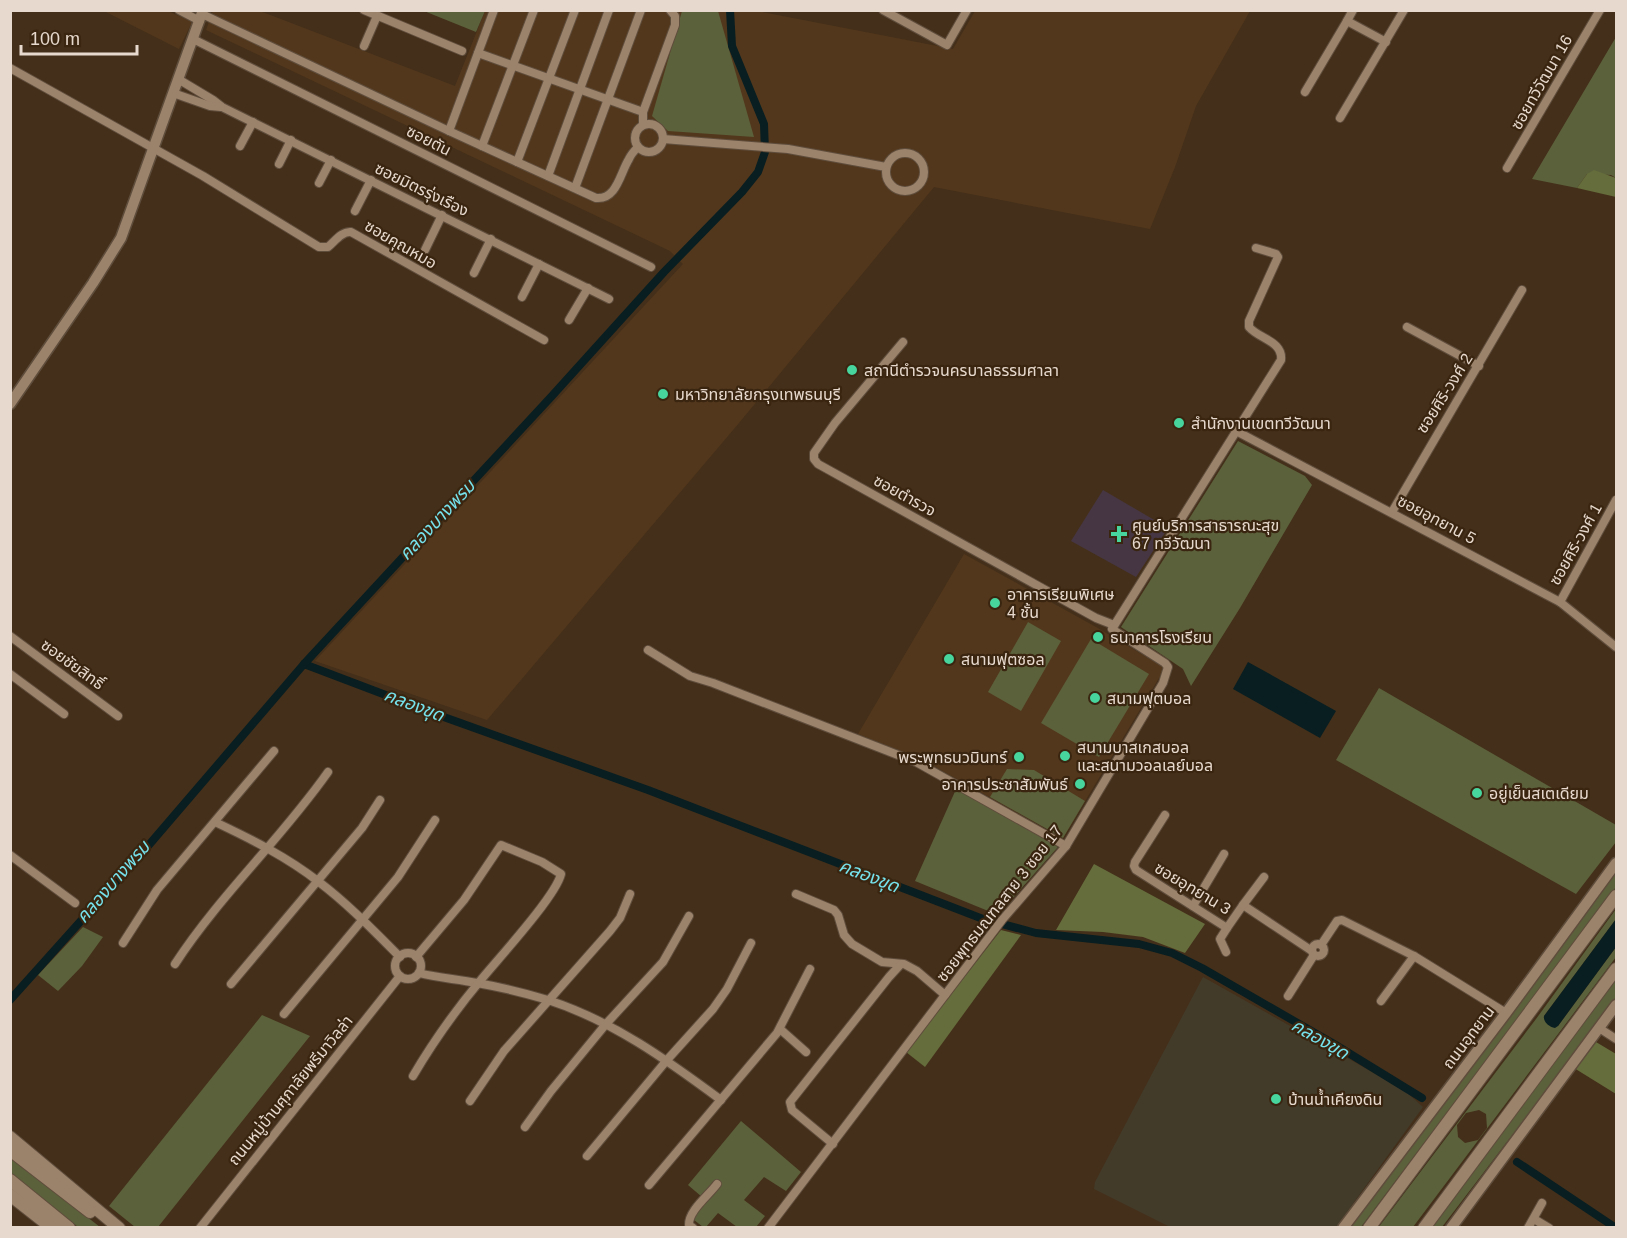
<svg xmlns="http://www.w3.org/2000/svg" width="1627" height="1238" viewBox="0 0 1627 1238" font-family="Helvetica,'Noto Sans Thai',sans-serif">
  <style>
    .commercial { fill: #423b2a }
    .built { fill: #52371c }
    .medical { fill: #463643 }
    .green { fill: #5b613b }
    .forest { fill: #656d3c }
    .water { fill: #081e21 }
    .pier { fill: #442f1a }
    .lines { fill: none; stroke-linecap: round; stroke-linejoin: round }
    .canal { stroke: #081e21; stroke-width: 8 }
    .minor-casing { stroke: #5f4d3c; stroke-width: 10 }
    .tertiary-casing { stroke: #5f4d3c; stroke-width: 13 }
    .secondary-casing { stroke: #5f4d3c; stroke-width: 14 }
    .minor { stroke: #9b826b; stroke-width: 8 }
    .tertiary { stroke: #9b826b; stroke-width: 10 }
    .secondary { stroke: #9b826b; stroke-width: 12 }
    .poi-dot { fill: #48d49d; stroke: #392510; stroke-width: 2 }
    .labels { text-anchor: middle; stroke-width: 4.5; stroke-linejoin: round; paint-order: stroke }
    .street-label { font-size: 16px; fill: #e7d9cd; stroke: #392510 }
    .poi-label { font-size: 16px; fill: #e7d9cd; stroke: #392510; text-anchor: start }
    .water-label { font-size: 18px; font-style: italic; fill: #76e2ec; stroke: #392510 }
  </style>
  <rect width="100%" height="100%" fill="#442f1a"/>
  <polygon class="commercial" points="1203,977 1404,1090 1423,1107 1336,1227 1170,1227 1094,1189 1095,1182"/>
  <g class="built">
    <polygon points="104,11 168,11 192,22 179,49"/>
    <polygon points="213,11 260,11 455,86 485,11 757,11 953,49 975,11 1250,11 1196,106 1175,167 1150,229 934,187 739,423 487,720 315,661 683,264 670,251 206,30"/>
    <polygon points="964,554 1096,627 1165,668 1063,838 921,759 858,734"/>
  </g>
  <polygon class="medical" points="1103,490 1168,528 1136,577 1071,541"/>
  <g class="green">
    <polygon points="424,11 485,11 476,32"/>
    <polygon points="682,11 718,11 754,137 668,131 652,116"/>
    <polygon points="1616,37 1616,178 1611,175 1587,174 1577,188 1532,179"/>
    <polygon points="1238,441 1305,476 1312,485 1240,608 1191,686 1183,669 1121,627"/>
    <polygon points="1028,622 1061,641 1021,711 988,692"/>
    <polygon points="1091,639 1149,674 1099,757 1041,723"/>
    <polygon points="1379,688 1616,825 1616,842 1576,894 1336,760"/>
    <polygon points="1007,769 1034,770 1085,801 1063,838 990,797"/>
    <polygon points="957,787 1058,847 998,915 915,881"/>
    <polygon points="1616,869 1616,887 1361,1227 1347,1228"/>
    <polygon points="1616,909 1616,919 1544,1016 1558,1026 1616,947 1616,957 1413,1227 1378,1228 1536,1019"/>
    <polygon points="83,927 103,937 82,966 58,991 38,975"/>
    <polygon points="1616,976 1616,997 1600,1020 1442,1227 1429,1228"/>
    <polygon points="262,1015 310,1036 158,1227 135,1227 109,1206"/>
    <polygon points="741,1121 801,1172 786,1191 764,1177 744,1200 765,1216 756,1227 737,1227 718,1213 706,1227 703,1227 689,1216 702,1197 688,1185"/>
    <polygon points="10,1157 100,1227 78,1227 11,1173"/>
  </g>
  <g class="forest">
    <polygon points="1594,170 1616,178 1616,197 1577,188 1587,174"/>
    <polygon points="1094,864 1205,924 1185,953 1143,937 1103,932 1056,930"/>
    <polygon points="1001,930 1021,935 925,1067 906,1052"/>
    <polygon points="1596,1042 1616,1054 1616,1094 1574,1068"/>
  </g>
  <g class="water">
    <polygon points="1248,662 1336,711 1320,738 1233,689"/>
    <path d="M 1616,919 L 1616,947 L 1558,1026 L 1555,1028 C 1549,1027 1543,1022 1544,1016 Z"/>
  </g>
  <polygon class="pier" points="1479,1110 1486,1114 1487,1128 1478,1140 1465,1143 1458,1137 1457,1125 1466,1113"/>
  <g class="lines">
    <g class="canal">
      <polyline points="304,664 441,716 648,790 983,919 1036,933 1139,944 1172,953 1202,968 1334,1044 1422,1098"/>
      <polyline points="10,1000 148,846 304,664 551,397 664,272 742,192 758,172 765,152 764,124 732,46 730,10"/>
      <polyline points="1517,1162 1616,1228"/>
    </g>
    <g class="minor-casing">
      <g id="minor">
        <polyline points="179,10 200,21"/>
        <polyline points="364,10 462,51"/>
        <polyline points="883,10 947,45 967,10"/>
        <polyline points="1353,10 1347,21 1386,42"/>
        <path d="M 202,14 L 449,131 L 596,198 C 617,200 620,173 629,159 C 631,154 635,150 638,147"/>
        <polyline points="193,39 651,267"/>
        <polyline points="364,46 377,16"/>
        <polyline points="478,53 643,112"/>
        <path d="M 10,68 L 203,176 L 319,247 L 328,247 C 335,241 342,231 351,232 L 544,340"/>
        <polyline points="178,79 213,100 222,107 609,299"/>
        <polyline points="1305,92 1347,21"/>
        <polyline points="173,93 210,106 221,107"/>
        <polyline points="1340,118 1404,10"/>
        <circle cx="649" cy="138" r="14"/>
        <polyline points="643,125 643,112 675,25 675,16 670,10"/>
        <polyline points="449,131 494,10"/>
        <polyline points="663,139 788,149 886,167"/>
        <polyline points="240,146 253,122"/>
        <polyline points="482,146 534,10"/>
        <circle cx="905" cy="172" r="19"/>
        <polyline points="517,162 575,10"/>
        <polyline points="279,164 291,140"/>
        <polyline points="1507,168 1600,10"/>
        <polyline points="548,176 609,10"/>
        <polyline points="319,183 331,160"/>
        <polyline points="575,188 641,10"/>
        <polyline points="355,211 371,180"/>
        <polyline points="425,250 442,215"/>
        <polyline points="474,273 491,239"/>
        <polyline points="522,297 539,264"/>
        <polyline points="569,320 588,288"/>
        <polyline points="1407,327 1479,366"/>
        <polyline points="903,342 835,423 814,453 814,459 818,464 1096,618 1114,625"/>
        <polyline points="1236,431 1560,602 1616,647"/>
        <polyline points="1392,512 1522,290"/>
        <polyline points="1560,602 1616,500"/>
        <polyline points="10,636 118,716"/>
        <polyline points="648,650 690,676 713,683 916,762 1066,846"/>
        <polyline points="10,674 64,714"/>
        <polyline points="1165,815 1135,862 1134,866 1136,870 1227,928 1243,905 1312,951"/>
        <path d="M 215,822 C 251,839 287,857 319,882 C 348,904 374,931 400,957"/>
        <polyline points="10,855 75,903"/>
        <polyline points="796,894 834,910 838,915 844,935 852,944 882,962 904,964 917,971 945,995"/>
        <polyline points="1243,905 1264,877"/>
        <polyline points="1193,906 1224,854"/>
        <polyline points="123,943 157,890 274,751"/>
        <circle cx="1318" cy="950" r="6"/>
        <polyline points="1321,945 1337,921 1342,920 1414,956 1506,1013"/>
        <polyline points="1226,952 1220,939 1227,928"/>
        <circle cx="408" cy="966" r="13"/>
        <path d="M 175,964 C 220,895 281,839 328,772"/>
        <path d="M 419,973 C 438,978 458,979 477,983 C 500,987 525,993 548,1000 C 613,1021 667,1060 721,1100"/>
        <polyline points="231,984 362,828 380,800"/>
        <polyline points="1288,996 1314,955"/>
        <polyline points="1381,1001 1414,956"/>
        <polyline points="284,1014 398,877 435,820"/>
        <polyline points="1599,1028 1616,1039"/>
        <polyline points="780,1029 806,1052"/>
        <path d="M 413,1076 C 433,1042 455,1011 480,981 C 498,959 556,896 561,874 L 542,862 L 501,845 L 464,900 L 416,957"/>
        <polyline points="470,1101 504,1051 610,931 620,918 630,894"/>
        <polyline points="525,1127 551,1091 606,1024 663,962 689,916"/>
        <polyline points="833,1144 792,1110 790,1102 889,977 900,965"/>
        <polyline points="587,1156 667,1060 713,1009 727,989 751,943"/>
        <polyline points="649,1185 777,1033 810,969"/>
        <polyline points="1534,1219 1549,1228"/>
        <polyline points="200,1228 400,976"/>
        <path d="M 693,1228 L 689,1225 C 688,1211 709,1195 717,1184"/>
        <path d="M 768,1228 L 1002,920 L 1066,846 L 1163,683 L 1168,667 L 1165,663 L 1112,629 L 1281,360 C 1283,341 1259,339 1249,327 L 1249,321 L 1278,257 L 1276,254 L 1256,248"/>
        <polyline points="1528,1228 1542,1203"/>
      </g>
    </g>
    <g class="tertiary-casing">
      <g id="tertiary">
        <polyline points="10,404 93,283 121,238 203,10"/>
        <polyline points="1343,1228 1506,1013 1616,863"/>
        <polyline points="1451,1228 1616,1005"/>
      </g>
    </g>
    <g class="secondary-casing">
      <g id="secondary">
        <polyline points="10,1137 119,1228"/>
        <polyline points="10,1150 90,1212"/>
        <polyline points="10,1180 69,1228"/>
        <polyline points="10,1195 52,1228"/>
        <polyline points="1369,1228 1616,896"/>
        <polyline points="1424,1228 1616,969"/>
      </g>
    </g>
    <use href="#minor" class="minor"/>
    <use href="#tertiary" class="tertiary"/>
    <use href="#secondary" class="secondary"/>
  </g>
  <g class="poi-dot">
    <circle cx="852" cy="370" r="6"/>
    <circle cx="663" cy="394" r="6"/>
    <circle cx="1179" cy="423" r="6"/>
    <path d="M1116 525h6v6h6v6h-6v6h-6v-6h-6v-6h6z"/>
    <circle cx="995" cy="603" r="6"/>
    <circle cx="1098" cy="637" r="6"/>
    <circle cx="949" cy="659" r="6"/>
    <circle cx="1095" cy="698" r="6"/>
    <circle cx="1065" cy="756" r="6"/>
    <circle cx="1019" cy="757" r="6"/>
    <circle cx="1080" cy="784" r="6"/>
    <circle cx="1477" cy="793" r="6"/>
    <circle cx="1276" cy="1099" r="6"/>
  </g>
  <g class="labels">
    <g class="street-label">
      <text transform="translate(1541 82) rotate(-60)" y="6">ซอยทวีวัฒนา 16</text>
      <text transform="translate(429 140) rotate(27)" y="6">ซอยตัน</text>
      <text transform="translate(422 189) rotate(26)" y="6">ซอยมิตรรุ่งเรือง</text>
      <text transform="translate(401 244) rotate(30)" y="6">ซอยคุณหมอ</text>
      <text transform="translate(1444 393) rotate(-58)" y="6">ซอยศิริ-วงศ์ 2</text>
      <text transform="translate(905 495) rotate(29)" y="6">ซอยตำรวจ</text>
      <text transform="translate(1437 519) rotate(28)" y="6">ซอยอุทยาน 5</text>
      <text transform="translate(1575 544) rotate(-61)" y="6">ซอยศิริ-วงศ์ 1</text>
      <text transform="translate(73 664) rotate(36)" y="6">ซอยชัยสิทธิ์</text>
      <text transform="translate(1193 888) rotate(31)" y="6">ซอยอุทยาน 3</text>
      <text transform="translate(999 903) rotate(-52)" y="6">ซอยพุทธมณฑลสาย 3 ซอย 17</text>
      <text transform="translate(1468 1037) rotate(-53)" y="6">ถนนอุทยาน</text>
      <text transform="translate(290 1090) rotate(-51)" y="6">ถนนหมู่บ้านศุภาลัยพรีมาวิลล่า</text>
    </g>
    <g class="poi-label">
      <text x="864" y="376">สถานีตำรวจนครบาลธรรมศาลา</text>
      <text x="675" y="400">มหาวิทยาลัยกรุงเทพธนบุรี</text>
      <text x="1191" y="429">สำนักงานเขตทวีวัฒนา</text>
      <text x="1132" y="531">ศูนย์บริการสาธารณะสุข<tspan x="1132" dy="18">67 ทวีวัฒนา</tspan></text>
      <text x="1007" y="600">อาคารเรียนพิเศษ<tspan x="1007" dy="18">4 ชั้น</tspan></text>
      <text x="1110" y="643">ธนาคารโรงเรียน</text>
      <text x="961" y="665">สนามฟุตซอล</text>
      <text x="1107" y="704">สนามฟุตบอล</text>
      <text x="1077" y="753">สนามบาสเกสบอล<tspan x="1077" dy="18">และสนามวอลเลย์บอล</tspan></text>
      <text x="1007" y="763" text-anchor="end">พระพุทธนวมินทร์</text>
      <text x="1068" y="790" text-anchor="end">อาคารประชาสัมพันธ์</text>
      <text x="1489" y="799">อยู่เย็นสเตเดียม</text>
      <text x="1288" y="1105">บ้านน้ำเคียงดิน</text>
    </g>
    <g class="water-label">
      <text transform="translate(437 520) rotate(-47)" y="6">คลองบางพรม</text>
      <text transform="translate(414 705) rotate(21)" y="6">คลองขุด</text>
      <text transform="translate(869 876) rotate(21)" y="6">คลองขุด</text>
      <text transform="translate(113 882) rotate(-49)" y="6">คลองบางพรม</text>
      <text transform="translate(1320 1039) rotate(30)" y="6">คลองขุด</text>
    </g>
  </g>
  <rect width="1627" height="1238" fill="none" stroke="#e7d9cd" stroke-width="24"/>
  <path d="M21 45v9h116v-9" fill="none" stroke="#e7d9cd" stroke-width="3"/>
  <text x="30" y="45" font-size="18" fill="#e7d9cd" stroke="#392510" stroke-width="4.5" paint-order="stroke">100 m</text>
</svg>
